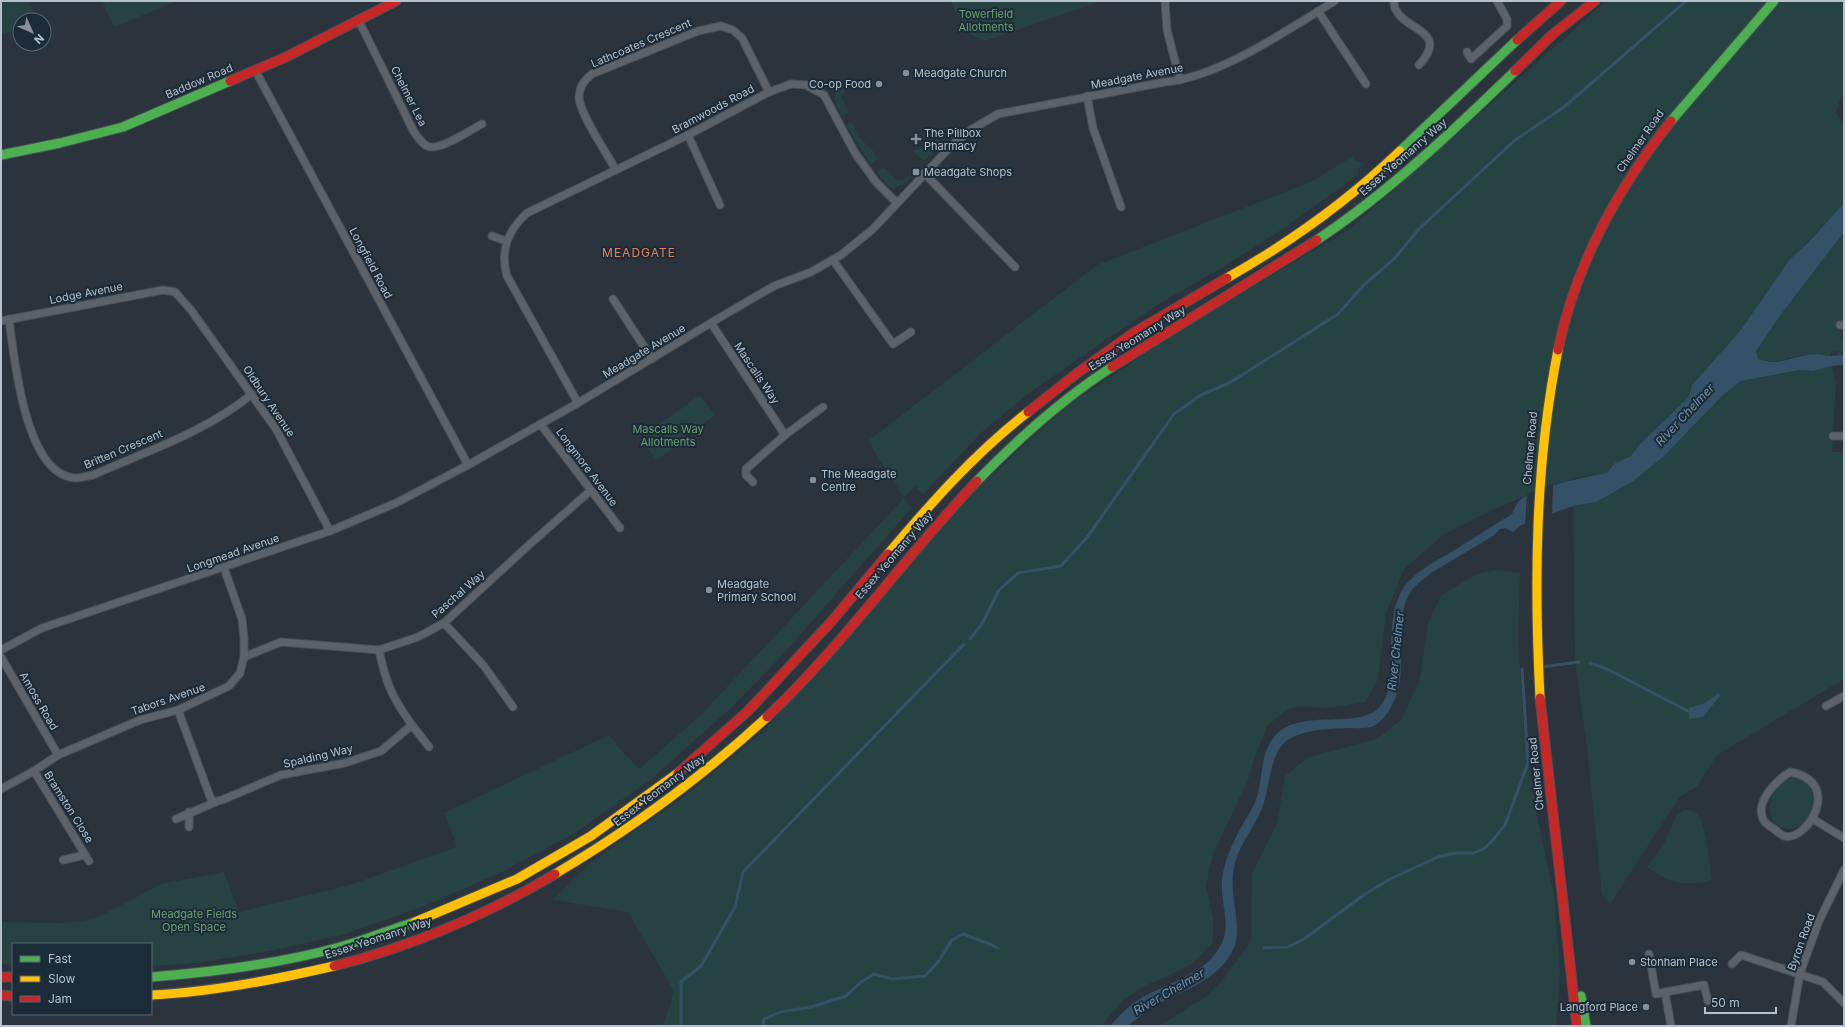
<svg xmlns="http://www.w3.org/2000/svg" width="1845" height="1027" viewBox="0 0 1845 1027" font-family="Inter,sans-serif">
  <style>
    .green { fill: #264243 }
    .water { fill: #345168 }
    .pier { fill: #2b343c }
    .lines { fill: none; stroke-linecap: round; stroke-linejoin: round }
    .stream { stroke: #345168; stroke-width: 3 }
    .canal { stroke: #345168; stroke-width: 10 }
    .street-casing { stroke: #495056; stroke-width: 9 }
    .fast-casing { stroke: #495056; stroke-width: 11 }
    .slow-casing { stroke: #495056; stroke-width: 11 }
    .jam-casing { stroke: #495056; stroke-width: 11 }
    .street { stroke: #5c6269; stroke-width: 7 }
    .fast { stroke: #4caf50; stroke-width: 9 }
    .slow { stroke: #ffc107; stroke-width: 9 }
    .jam { stroke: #c62828; stroke-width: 9 }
    .poi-dot { fill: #85909a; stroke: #1c2b38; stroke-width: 1.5 }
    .labels { text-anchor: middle; stroke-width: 4; stroke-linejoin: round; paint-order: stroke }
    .park-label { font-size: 11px; fill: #69a06f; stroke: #1c2b38 }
    .street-label { font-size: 11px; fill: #b5c1cd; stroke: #1c2b38 }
    .poi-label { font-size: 11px; fill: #b5c1cd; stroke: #1c2b38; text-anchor: start }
    .neighbourhood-label { font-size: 12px; letter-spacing: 1px; fill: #e1845b; stroke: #1c2b38 }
    .water-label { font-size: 12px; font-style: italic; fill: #7196b3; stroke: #1c2b38 }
  </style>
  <rect width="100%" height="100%" fill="#2b343c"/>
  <g class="green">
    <polygon points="1,1 28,1 38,20 20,20 20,30 1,34"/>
    <polygon points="102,1 177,1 114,27"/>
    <polygon points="950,1 1101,1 985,41 969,34"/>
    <polygon points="1606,1 1844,1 1844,94 1840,100 1836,112 1844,125 1844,203 1808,243 1790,259 1740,331 1692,385 1689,397 1631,456 1615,463 1607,473 1576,478 1526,496 1488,512 1443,535 1404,569 1386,613 1378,679 1366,702 1327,708 1301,706 1288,709 1268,725 1254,758 1249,777 1212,857 1206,886 1213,917 1213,942 1192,964 1166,977 1146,985 1123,1000 1101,1026 663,1026 674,991 628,912 553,900 590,863 685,796 764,731 952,511 1070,404 1182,329 1351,228"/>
    <path d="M 842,87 L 845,93 L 841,96 L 849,113 L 842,116 C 837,105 829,95 842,87 Z"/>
    <polygon points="852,122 857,135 874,152 877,159 871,165 846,125"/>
    <polygon points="938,139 938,147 925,161 915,154 914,151"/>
    <polygon points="1356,154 1354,161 1367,163 1358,169 1359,174 1290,224 1225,266 1157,305 1029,393 982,432 923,494 915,486 904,498 911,509 776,662 730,709 649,781 575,833 502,872 424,906 345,934 275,950 197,963 151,966 151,944 13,944 13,965 1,963 1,922 63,923 95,919 161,884 224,872 239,912 350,885 457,847 444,813 609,735 621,750 639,769 699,717 904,498 868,441 1097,265 1313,181"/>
    <polygon points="882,168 886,169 896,180 903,180 909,175 911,177 903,185 893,188 888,186 877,172"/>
    <polygon points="1844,232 1844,322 1841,339 1844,339 1844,356 1838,357 1837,351 1831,352 1831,357 1802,355 1774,362 1758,359 1756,351 1782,313"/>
    <polygon points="1832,366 1836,383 1832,452 1844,452 1844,679 1717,755 1697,786 1680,797 1610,904 1602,894 1587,747 1575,660 1573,506 1596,502 1664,455 1723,395 1741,381 1800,370 1813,371"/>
    <polygon points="700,395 715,415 657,460 640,439"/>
    <polygon points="1497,570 1520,573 1518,639 1524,730 1539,825 1554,895 1560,971 1556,1026 1159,1026 1204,998 1222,981 1251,941 1252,873 1277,824 1285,776 1309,757 1377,739 1402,719 1420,678 1428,623 1441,595 1477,574"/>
    <path d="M 1791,777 L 1799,779 L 1801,778 L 1813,788 L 1816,805 C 1812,810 1809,820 1804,823 C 1782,841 1757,814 1777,788 C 1781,783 1785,779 1791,777 Z"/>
    <path d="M 1683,810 C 1689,810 1694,810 1698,815 C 1706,824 1710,866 1712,880 C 1683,887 1671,884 1647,867 L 1665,842 L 1676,816 Z"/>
  </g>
  <g class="water">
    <path d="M 1844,203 L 1844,232 L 1782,313 L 1756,351 L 1758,359 C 1763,360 1769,362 1774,362 C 1794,361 1808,349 1831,357 L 1832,366 L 1813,371 L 1800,370 L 1741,381 L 1723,395 L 1664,456 L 1632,482 L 1596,502 L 1573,506 L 1521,525 L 1513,532 L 1506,528 L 1500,529 L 1493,536 L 1431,573 C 1422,580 1411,588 1407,599 C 1392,633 1411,673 1391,707 C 1387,714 1381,722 1374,726 C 1367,729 1356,728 1349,728 C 1327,729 1287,729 1277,753 C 1269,770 1269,790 1262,808 C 1254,829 1238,845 1234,868 C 1230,889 1236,907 1237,928 C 1239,971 1189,989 1157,1004 C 1146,1009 1136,1022 1126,1026 C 1122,1027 1115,1026 1110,1026 C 1117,1018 1125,1009 1134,1003 C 1162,983 1203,978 1221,945 C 1232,925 1220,903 1222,880 C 1224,860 1234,840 1244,822 C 1249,814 1254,806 1257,797 C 1263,777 1260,754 1274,737 C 1300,705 1363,733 1382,704 C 1395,685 1389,666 1391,644 C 1392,627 1392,611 1400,594 C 1411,573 1433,563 1453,551 C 1473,539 1492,526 1512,514 C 1514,509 1516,504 1520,500 C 1535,487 1586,477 1607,473 L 1615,463 L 1631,456 L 1640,444 L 1689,397 L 1692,385 L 1740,331 L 1790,259 L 1808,243 Z"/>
    <polygon points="1719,693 1720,696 1703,717 1689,719 1689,708 1705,703"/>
  </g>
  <polygon class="pier" points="1553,484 1552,516 1525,525 1527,494"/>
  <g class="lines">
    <g class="stream">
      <polyline points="970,639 983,622 999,590 1018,573 1061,566 1088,536 1174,414 1201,395 1231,382 1338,314 1364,285 1394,259 1419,229 1514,141 1564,107 1686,1"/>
      <polyline points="1590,663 1607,669 1688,711"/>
      <polyline points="1541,667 1579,662"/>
      <polyline points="1264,948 1288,947 1304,939 1365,894 1390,879 1438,857 1455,853 1474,853 1485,848 1493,840 1505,825 1528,763 1522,669"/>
      <polyline points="681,1026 681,982 701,966 719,935 735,907 743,872 964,644"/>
      <polyline points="763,1026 764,1019 780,1012 811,1007 846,996 861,982 874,974 892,979 925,976 938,962 952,940 963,934 990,944 997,948"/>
    </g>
    <polyline class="canal" points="1818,362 1844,360"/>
    <g class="street-casing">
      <g id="street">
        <polyline points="1165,1 1167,30 1180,80"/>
        <path d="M 1394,1 C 1394,4 1394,8 1396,10 C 1406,31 1450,31 1419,65"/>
        <polyline points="1318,11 1366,84"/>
        <path d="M 358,19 L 414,132 C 418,137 421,143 427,146 C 439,152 470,130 482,124"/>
        <polyline points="1467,52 1471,59 1507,26 1507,19 1497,1"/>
        <polyline points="255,70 468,465"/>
        <polyline points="1087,96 1093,128 1121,207"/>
        <polyline points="688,135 720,205"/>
        <path d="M 616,170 C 607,154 580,114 579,98 C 579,88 584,80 592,74 L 698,31 L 721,26 L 733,30 L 742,38 L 769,92"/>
        <polyline points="924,173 1015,267"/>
        <polyline points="492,236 506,241"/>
        <polyline points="833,260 893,344 911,332"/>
        <polyline points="613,299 652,359"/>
        <path d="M 9,319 C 14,357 24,461 66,476 C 74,480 84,477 93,475 C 147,451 206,432 252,394"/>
        <polyline points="1,321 163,290 175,292 191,310 276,429 330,531"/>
        <polyline points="711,323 785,435 823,407"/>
        <polyline points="1840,325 1844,325"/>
        <path d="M 578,403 L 507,276 C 500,251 507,231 527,213 L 688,135 L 769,92 L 791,84 L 806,85 L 824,95 L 855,153 L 876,182 L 897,203"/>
        <polyline points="541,425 620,528"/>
        <polyline points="1833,436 1844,436"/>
        <polyline points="753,482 746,475 746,469 785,435"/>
        <polyline points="444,623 484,666 513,707"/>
        <path d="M 1,650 L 42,628 L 330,531 L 396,503 L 468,465 L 578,403 L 719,318 L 774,286 L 811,272 L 841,255 L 873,229 L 952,145 L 972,129 L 998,114 L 1165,82 C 1220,77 1287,30 1335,1"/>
        <polyline points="1,657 58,755"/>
        <polyline points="244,657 281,642 379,650 418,637 444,623 530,544 590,491"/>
        <polyline points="1826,706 1844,696"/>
        <path d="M 178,710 L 212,802 L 222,800 L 281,775 L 345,763 L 381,751 L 412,725 C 392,697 386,684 379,650"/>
        <polyline points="412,725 429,747"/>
        <polyline points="34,771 89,861"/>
        <path d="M 1790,772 C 1845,782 1806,843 1784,836 C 1781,835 1777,831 1774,829 C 1770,826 1765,824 1763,819 C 1755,801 1777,780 1790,772 Z"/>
        <polyline points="1,789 34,771 58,755 140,720 178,710 229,686 240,673 244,657 244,638 242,619 224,568"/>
        <polyline points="176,819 216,802"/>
        <polyline points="1813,819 1844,838"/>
        <polyline points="189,827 189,812"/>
        <polyline points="63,860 85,855"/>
        <polyline points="1649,954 1656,994 1665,992"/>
        <polyline points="1732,964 1741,955 1823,982 1844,1003"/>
        <polyline points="1671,1026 1665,992 1704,985 1708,1001"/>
        <polyline points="1791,1026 1800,973 1819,921 1844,870"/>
      </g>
    </g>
    <g class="fast-casing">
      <g id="fast">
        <polyline points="1671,121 1774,1"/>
        <polyline points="1400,151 1517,40"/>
        <polyline points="1,155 60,143 123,127 230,81"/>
        <path d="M 1317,240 C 1389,192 1453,131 1515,71"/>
        <path d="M 977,481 C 1019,438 1062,399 1112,367"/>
        <path d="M 151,977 C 214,972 279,964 340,947 C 365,940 390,930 415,922"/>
        <polyline points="1581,996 1586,1026"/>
      </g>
    </g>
    <g class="slow-casing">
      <g id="slow">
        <path d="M 1227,278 C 1289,243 1349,200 1400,151"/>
        <path d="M 888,554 C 931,503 975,453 1028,412"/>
        <path d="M 1540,698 C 1534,582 1535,465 1558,350"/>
        <path d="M 555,874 C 631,829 702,777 767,717"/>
        <polyline points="415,922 517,879 591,836 678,773"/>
        <path d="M 151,995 C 213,992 274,980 334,966"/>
      </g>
    </g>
    <g class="jam-casing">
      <g id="jam">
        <polyline points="1517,40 1561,1"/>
        <polyline points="1515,71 1553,34 1595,1"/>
        <polyline points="230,81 286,57 396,1"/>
        <path d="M 1558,350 C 1575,266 1618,188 1671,121"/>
        <polyline points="1112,367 1317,240"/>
        <polyline points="1028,412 1076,374 1135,332 1227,278"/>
        <polyline points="1540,698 1577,1026"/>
        <path d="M 767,717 C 843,645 905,557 977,481"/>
        <polyline points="678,773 748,711 831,622 888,554"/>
        <path d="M 334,966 C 407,948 491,913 555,874"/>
        <polyline points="1,977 13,977"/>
        <polyline points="1,995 13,996"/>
      </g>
    </g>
    <use href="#street" class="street"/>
    <use href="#fast" class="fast"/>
    <use href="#slow" class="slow"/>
    <use href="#jam" class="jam"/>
  </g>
  <g class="poi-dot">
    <circle cx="906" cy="73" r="4"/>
    <circle cx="879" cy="84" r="4"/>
    <path d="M914 133h4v4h4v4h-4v4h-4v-4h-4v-4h4z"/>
    <rect x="912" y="168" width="8" height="8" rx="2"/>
    <circle cx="813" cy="480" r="4"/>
    <circle cx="709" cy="590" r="4"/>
    <circle cx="1632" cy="962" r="4"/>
    <circle cx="1646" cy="1007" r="4"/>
  </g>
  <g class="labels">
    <g class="park-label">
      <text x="986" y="18">Towerfield<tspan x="986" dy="13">Allotments</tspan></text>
      <text x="668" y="433">Mascalls Way<tspan x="668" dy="13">Allotments</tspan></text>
      <text x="194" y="918">Meadgate Fields<tspan x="194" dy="13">Open Space</tspan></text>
    </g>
    <g class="street-label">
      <text transform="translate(641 43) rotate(-23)" y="4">Lathcoates Crescent</text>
      <text transform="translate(1137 76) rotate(-11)" y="4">Meadgate Avenue</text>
      <text transform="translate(199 81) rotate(-23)" y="4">Baddow Road</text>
      <text transform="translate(409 96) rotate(63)" y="4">Chelmer Lea</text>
      <text transform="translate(713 109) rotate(-28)" y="4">Bramwoods Road</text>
      <text transform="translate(1640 141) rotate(-55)" y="4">Chelmer Road</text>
      <text transform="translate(1403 157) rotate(-41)" y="4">Essex Yeomanry Way</text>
      <text transform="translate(371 263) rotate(62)" y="4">Longfield Road</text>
      <text transform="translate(86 293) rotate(-11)" y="4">Lodge Avenue</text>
      <text transform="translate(1137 338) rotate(-32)" y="4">Essex Yeomanry Way</text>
      <text transform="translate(644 351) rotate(-31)" y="4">Meadgate Avenue</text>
      <text transform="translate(757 373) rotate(56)" y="4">Mascalls Way</text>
      <text transform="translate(269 401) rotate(56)" y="4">Oldbury Avenue</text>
      <text transform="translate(1530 448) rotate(-85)" y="4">Chelmer Road</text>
      <text transform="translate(123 449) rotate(-23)" y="4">Britten Crescent</text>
      <text transform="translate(587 467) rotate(53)" y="4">Longmore Avenue</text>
      <text transform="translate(233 553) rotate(-19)" y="4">Longmead Avenue</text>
      <text transform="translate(894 555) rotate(-49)" y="4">Essex Yeomanry Way</text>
      <text transform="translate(458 594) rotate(-41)" y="4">Paschal Way</text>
      <text transform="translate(168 699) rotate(-19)" y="4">Tabors Avenue</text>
      <text transform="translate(39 701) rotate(60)" y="4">Amoss Road</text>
      <text transform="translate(318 756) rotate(-13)" y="4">Spalding Way</text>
      <text transform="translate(1536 774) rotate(-96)" y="4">Chelmer Road</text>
      <text transform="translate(659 790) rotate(-37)" y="4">Essex Yeomanry Way</text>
      <text transform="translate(69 807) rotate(58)" y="4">Bramston Close</text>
      <text transform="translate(378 938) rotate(-18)" y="4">Essex Yeomanry Way</text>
      <text transform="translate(1801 942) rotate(-70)" y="4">Byron Road</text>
    </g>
    <g class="poi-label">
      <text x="914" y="77">Meadgate Church</text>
      <text x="871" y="88" text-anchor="end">Co-op Food</text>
      <text x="924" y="137">The Pillbox<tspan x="924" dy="13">Pharmacy</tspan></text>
      <text x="924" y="176">Meadgate Shops</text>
      <text x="821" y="478">The Meadgate<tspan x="821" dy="13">Centre</tspan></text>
      <text x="717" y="588">Meadgate<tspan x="717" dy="13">Primary School</tspan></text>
      <text x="1640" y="966">Stonham Place</text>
      <text x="1638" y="1011" text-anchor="end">Langford Place</text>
    </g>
    <g class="neighbourhood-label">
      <text x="639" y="257">MEADGATE</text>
    </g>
    <g class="water-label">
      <text transform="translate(1685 415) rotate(-47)" y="4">River Chelmer</text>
      <text transform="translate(1396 651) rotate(-84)" y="4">River Chelmer</text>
      <text transform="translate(1169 992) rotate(-30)" y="4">River Chelmer</text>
    </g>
  </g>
  <rect width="1845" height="1027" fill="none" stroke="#b5c1cd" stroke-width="4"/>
  <rect x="12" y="943" width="140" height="72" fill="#1c2b38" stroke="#596774"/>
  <rect x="20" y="956" width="20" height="6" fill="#4caf50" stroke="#596774"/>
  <text x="48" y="963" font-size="12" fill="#b5c1cd">Fast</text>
  <rect x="20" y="976" width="20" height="6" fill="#ffc107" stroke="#596774"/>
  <text x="48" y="983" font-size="12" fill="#b5c1cd">Slow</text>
  <rect x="20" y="996" width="20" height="6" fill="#c62828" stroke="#596774"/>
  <text x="48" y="1003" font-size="12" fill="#b5c1cd">Jam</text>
  <g transform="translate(32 32) rotate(135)"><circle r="19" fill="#1c2b38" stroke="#596774"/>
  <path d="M0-3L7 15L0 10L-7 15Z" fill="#85909a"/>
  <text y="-6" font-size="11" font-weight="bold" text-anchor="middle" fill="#b5c1cd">N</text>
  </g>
  <path d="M1705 1007v6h71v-6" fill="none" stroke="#b5c1cd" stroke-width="2"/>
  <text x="1711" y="1007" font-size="12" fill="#b5c1cd" stroke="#1c2b38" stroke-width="3" paint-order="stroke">50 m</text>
</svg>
